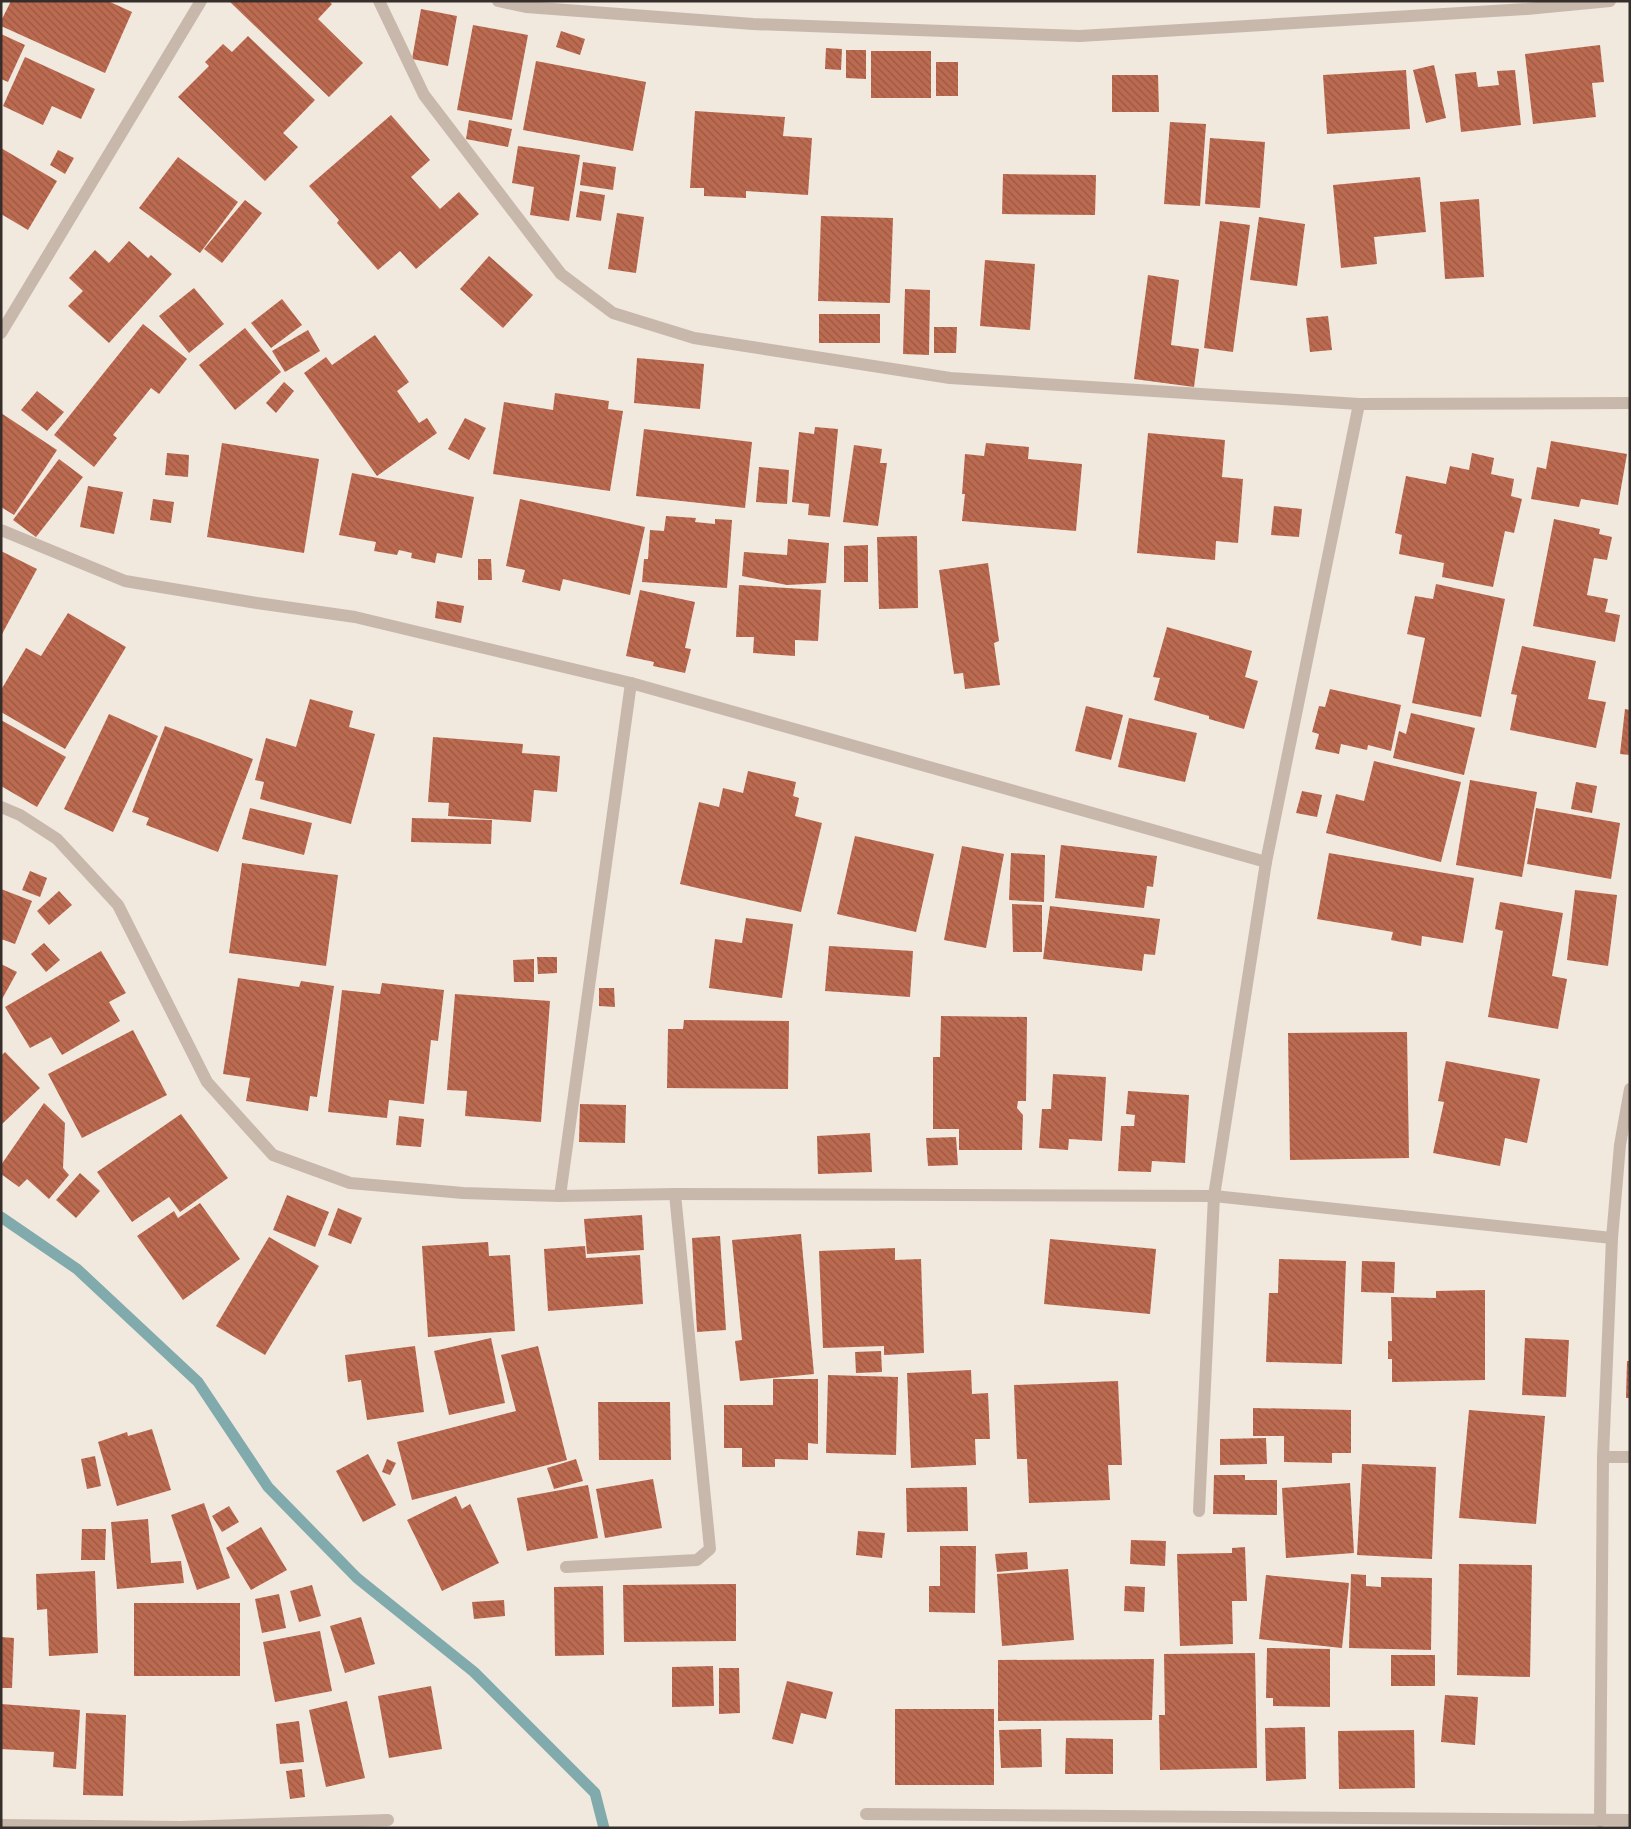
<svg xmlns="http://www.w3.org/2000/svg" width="1631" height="1829" viewBox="0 0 1631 1829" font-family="'Archivo Narrow',sans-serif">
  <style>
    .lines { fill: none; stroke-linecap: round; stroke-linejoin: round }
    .stream { stroke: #80aaab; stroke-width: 11 }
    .building { fill: url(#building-back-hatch) }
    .street { stroke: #c8b8ab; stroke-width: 12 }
  </style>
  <defs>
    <pattern id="building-back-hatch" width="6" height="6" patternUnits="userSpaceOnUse" patternTransform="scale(1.25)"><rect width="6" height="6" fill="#bc6b51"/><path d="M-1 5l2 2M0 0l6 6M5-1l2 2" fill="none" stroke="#9a5843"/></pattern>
  </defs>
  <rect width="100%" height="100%" fill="#f1e8de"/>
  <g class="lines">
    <polyline class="stream" points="1,1217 77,1269 198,1382 268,1487 357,1578 474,1672 595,1793 604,1828"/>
  </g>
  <g class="building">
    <polygon points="11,1 108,1 132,12 105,73 1,26 1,21"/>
    <polygon points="229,1 329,1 332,4 318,19 363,63 329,97"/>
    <polygon points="421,9 457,16 448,66 412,59"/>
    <polygon points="473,25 528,35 512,120 457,110"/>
    <polygon points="561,31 585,39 580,55 556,47"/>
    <polygon points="1,34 25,45 8,82 1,79"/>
    <polygon points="248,36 315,100 283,133 298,147 265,181 178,97 209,66 205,62 223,44 232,52"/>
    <polygon points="1600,45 1604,82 1592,83 1596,117 1533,124 1525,54"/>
    <polygon points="826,48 842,49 841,70 825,69"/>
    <polygon points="846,50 866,50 866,79 846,78"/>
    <rect x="871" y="51" width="60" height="47"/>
    <polygon points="25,57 95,89 81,119 52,106 43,125 3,106"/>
    <polygon points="536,61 646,82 633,151 523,130"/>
    <rect x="936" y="62" width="22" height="34"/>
    <polygon points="1434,65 1446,118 1426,123 1413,70"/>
    <polygon points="1406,70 1410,129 1327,134 1323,75"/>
    <polygon points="1515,70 1521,125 1461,132 1455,74 1476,72 1478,87 1499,85 1497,71"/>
    <polygon points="1112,75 1158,75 1159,112 1112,112"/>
    <polygon points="695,111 785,117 783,136 812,138 808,195 746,191 746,198 704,196 704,188 690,188"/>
    <polygon points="391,115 430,160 411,177 440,209 459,192 479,214 416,269 400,251 378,270 337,223 339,220 309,186"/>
    <polygon points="469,120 512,129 508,147 466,139"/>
    <polygon points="1170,122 1206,124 1200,206 1164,204"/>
    <polygon points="1210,138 1265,142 1260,208 1205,204"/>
    <polygon points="518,146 580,155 569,221 530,215 534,187 512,183"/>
    <polygon points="1,148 57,181 28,230 1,214"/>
    <polygon points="58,150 74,158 65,174 50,165"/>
    <polygon points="178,157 238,202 200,253 139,208"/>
    <polygon points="583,162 616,167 613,190 580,185"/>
    <polygon points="1003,174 1096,175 1095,215 1002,214"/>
    <polygon points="1420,177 1426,232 1374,237 1377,264 1341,268 1333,185"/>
    <polygon points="580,191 605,195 601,221 576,217"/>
    <polygon points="1479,199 1484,277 1445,279 1440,202"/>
    <polygon points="245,200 262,213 222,263 204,249"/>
    <polygon points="617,213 644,217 636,273 608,269"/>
    <polygon points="821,216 893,218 890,303 818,301"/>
    <polygon points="1259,217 1305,224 1297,286 1250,280"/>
    <polygon points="1220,221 1250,225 1233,352 1204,348"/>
    <polygon points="129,241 148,258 151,255 172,274 109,343 68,306 83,291 69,278 95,250 109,263"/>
    <polygon points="489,256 533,295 503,328 460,289"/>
    <polygon points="985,260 1035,264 1030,330 980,326"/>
    <polygon points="1148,275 1179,280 1171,345 1199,349 1194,387 1134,379"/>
    <polygon points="194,288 224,324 189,353 159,316"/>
    <polygon points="905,289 930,290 929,355 903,354"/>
    <polygon points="282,299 302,325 271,348 251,323"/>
    <rect x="819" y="314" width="61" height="29"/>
    <polygon points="1328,316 1332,350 1310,352 1306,318"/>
    <polygon points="143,324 187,359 159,394 151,388 113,435 117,438 94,467 54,435"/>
    <polygon points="934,327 957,327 956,353 934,353"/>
    <polygon points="245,328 281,372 235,410 199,365"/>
    <polygon points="308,330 320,351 285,372 272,351"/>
    <polygon points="375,335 409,382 397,391 419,423 427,418 437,433 377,476 304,373 326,357 332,365"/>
    <polygon points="637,358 704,364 700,409 634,403"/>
    <polygon points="284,382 294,391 276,413 266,403"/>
    <polygon points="37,391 64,412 47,431 21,410"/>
    <polygon points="555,393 609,401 608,409 623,411 610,491 493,474 504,402 553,410"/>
    <polygon points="1,413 57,450 14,515 1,507"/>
    <polygon points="465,418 486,428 469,460 448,449"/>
    <polygon points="815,427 838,429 830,517 808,515 809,504 792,502 799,432 814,434"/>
    <polygon points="644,429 752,442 745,508 636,496"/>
    <polygon points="1148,433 1225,440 1222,477 1243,479 1238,543 1216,541 1215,560 1137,553"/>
    <polygon points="1551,441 1627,454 1618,505 1581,499 1579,507 1531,499 1537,467 1546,469"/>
    <polygon points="222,443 319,459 304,553 207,537"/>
    <polygon points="986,443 1029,447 1028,459 1082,464 1076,531 962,521 965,494 962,494 965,454 984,456"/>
    <polygon points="854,445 882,449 880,463 887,463 878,526 843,522"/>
    <polygon points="167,453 189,455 188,477 165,475"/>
    <polygon points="1472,453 1494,458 1491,474 1514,479 1511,496 1522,499 1514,533 1505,531 1493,587 1442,577 1444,563 1399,554 1402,535 1395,533 1406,476 1446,484 1450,466 1469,470"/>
    <polygon points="59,459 83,477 36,537 13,520"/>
    <polygon points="759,467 789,470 787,504 756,502"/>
    <polygon points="352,473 474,497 462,558 437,553 435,563 411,558 412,553 399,550 397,555 374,551 376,542 339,535"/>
    <polygon points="88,486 123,492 114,534 80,527"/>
    <polygon points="153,499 174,502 171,523 150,520"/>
    <polygon points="520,499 645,527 630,595 563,579 560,591 522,582 525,570 506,566"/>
    <polygon points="1274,506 1302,509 1299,537 1271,535"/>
    <polygon points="666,516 696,518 695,522 715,524 715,519 732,520 727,588 642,582 644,559 648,559 650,530 664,531"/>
    <polygon points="1554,519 1600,529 1599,534 1612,537 1607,560 1594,558 1587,595 1608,599 1605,612 1620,615 1615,642 1533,626"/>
    <polygon points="917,536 918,608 879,609 877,537"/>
    <polygon points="788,539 829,543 826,583 787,585 742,576 744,552 787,555"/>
    <polygon points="868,545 868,582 844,582 844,546"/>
    <polygon points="1,551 37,569 1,636"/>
    <polygon points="478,559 491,559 492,580 478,580"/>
    <polygon points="988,563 999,641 994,643 1000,685 965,689 963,673 954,674 939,570"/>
    <polygon points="1436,584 1505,599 1481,717 1412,703 1425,638 1407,634 1415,596 1433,599"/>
    <polygon points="739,585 821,590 818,641 795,640 795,656 753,653 754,637 736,637"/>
    <polygon points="640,590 695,602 685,648 691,649 685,673 653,666 654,662 626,656"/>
    <polygon points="437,601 464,606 461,623 435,618"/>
    <polygon points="68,613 126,647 65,749 1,712 1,690 26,648 41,656"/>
    <polygon points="1167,627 1252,651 1245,677 1258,681 1244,729 1209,719 1209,716 1154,700 1160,678 1153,677"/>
    <polygon points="1522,646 1596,661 1588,699 1606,702 1596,748 1510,730 1517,695 1511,694"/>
    <polygon points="1330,689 1401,705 1391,751 1368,745 1367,750 1341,744 1339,754 1315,749 1319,734 1312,732 1319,706 1325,707"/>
    <polygon points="310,699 353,711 349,727 375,734 351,824 260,799 264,782 255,780 266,738 296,747"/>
    <polygon points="1086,706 1123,715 1111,760 1075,751"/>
    <polygon points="1625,709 1630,710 1630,755 1620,754"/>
    <polygon points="1411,713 1475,728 1464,775 1393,758 1399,731 1406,734"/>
    <polygon points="109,714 158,736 113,832 64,809"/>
    <polygon points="1129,718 1197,733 1185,782 1118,767"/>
    <polygon points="1,720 66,757 37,807 1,786"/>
    <polygon points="165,726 253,759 218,852 146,825 149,818 132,812"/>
    <polygon points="433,737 523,744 522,753 560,756 557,792 534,790 531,822 448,816 449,803 428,802"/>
    <polygon points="1374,761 1461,782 1441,862 1326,833 1336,794 1364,801"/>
    <polygon points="748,771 796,782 793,796 799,798 795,816 822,823 801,912 680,884 699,802 719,807 723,788 743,793"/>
    <polygon points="1470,780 1537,792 1522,877 1456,865"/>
    <polygon points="1576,782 1597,786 1592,813 1571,809"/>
    <polygon points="1302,791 1322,795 1317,817 1296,813"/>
    <polygon points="250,808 312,823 304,855 242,839"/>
    <polygon points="1536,808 1620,823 1611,879 1527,864"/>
    <polygon points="412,818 492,820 491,844 411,842"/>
    <polygon points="855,836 934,854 916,932 837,914"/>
    <polygon points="1061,845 1157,856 1153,887 1147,886 1144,908 1055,898"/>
    <polygon points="962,846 1004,854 986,948 944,940"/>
    <polygon points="1011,853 1045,855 1044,902 1009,900"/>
    <polygon points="1329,853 1474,878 1463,943 1422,936 1421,946 1391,940 1393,932 1317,919"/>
    <polygon points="242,863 338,875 326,966 229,953"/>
    <polygon points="30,871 47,878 40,897 22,890"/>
    <polygon points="1,889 32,901 15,944 1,939"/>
    <polygon points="1575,890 1617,895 1608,966 1567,960"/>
    <polygon points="59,891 72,905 49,925 37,911"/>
    <polygon points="1500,902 1563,913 1552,976 1567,979 1558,1029 1488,1017 1503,931 1495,929"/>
    <polygon points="1012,904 1042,905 1042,952 1013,952"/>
    <polygon points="1050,906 1160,919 1155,955 1144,954 1142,971 1043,959"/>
    <polygon points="746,918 793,924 782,998 709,988 715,939 742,943"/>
    <polygon points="44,943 60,960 46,972 31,954"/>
    <polygon points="829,946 913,951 910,997 825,991"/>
    <polygon points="101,951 126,993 109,1002 120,1021 62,1055 51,1037 30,1048 5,1007"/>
    <polygon points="537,957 557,957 557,973 538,974"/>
    <polygon points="534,959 534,982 514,982 513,960"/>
    <polygon points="1,964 17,972 1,1001"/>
    <polygon points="238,978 299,987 301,981 334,986 317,1097 310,1096 308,1111 246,1101 250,1078 223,1074"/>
    <polygon points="382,983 444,990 438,1041 431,1040 424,1104 389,1100 387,1118 328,1112 342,990 380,994"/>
    <polygon points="599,988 614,988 615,1007 599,1006"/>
    <polygon points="455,994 550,1001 541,1122 465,1116 467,1091 447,1090"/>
    <polygon points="941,1016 1027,1017 1026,1101 1018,1101 1017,1108 1023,1115 1022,1150 959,1150 959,1129 933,1129 933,1057 940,1057"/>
    <polygon points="684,1020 789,1021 788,1089 667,1088 668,1029 683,1029"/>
    <polygon points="133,1030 167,1095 82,1138 48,1074"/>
    <polygon points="1407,1032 1409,1158 1290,1160 1288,1033"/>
    <polygon points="5,1052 40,1088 1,1125 1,1056"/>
    <polygon points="1446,1061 1540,1079 1527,1143 1505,1138 1500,1166 1433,1153 1444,1102 1438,1101"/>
    <polygon points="1053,1074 1106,1077 1102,1141 1069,1139 1068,1150 1039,1148 1042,1109 1051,1109"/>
    <polygon points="1128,1091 1189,1095 1185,1163 1152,1161 1151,1172 1118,1171 1121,1126 1134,1126 1135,1115 1126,1114"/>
    <polygon points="44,1103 65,1123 63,1168 69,1175 49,1199 27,1179 19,1187 1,1174 1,1165"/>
    <polygon points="580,1104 626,1105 625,1143 579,1142"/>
    <polygon points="181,1114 228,1178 180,1212 169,1197 132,1222 97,1172"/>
    <polygon points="399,1116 424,1119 421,1147 396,1145"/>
    <polygon points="870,1133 872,1172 818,1174 817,1136"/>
    <polygon points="956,1137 958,1165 928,1166 926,1138"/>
    <polygon points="80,1173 100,1191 76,1218 56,1200"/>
    <polygon points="287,1195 329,1212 315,1247 273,1230"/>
    <polygon points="200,1203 240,1259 183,1300 137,1236 174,1211 178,1218"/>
    <polygon points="338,1208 362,1218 351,1244 328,1235"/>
    <polygon points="642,1215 644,1250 587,1254 584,1219"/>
    <polygon points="801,1234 814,1374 740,1381 735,1341 742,1340 732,1240"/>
    <polygon points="720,1236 726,1330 697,1332 692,1238"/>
    <polygon points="269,1237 319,1266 265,1355 216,1326"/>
    <polygon points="1050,1239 1156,1249 1150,1314 1044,1304"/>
    <polygon points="488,1242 489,1256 510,1255 515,1331 428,1337 422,1246"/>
    <polygon points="585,1246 586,1258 640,1255 643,1304 548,1311 544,1249"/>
    <polygon points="895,1248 895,1260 921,1259 924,1353 884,1355 884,1346 823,1348 819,1251"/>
    <polygon points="1279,1259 1346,1261 1342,1364 1266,1362 1269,1293 1278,1293"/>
    <polygon points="1362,1261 1395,1262 1394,1293 1361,1292"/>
    <polygon points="1485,1290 1485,1380 1392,1382 1392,1359 1388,1359 1388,1341 1392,1341 1391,1297 1436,1298 1436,1291"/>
    <polygon points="491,1338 505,1403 449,1415 434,1351"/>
    <polygon points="1525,1338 1569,1340 1566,1397 1522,1395"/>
    <polygon points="415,1346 424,1412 367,1420 361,1380 348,1382 345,1355"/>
    <polygon points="538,1346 567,1460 412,1500 397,1442 516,1411 501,1355"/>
    <polygon points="881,1351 882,1372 856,1373 855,1352"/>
    <polygon points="1627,1361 1630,1361 1630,1398 1626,1398"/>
    <polygon points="971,1370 972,1394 988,1393 990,1439 975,1439 976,1465 911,1468 907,1373"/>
    <polygon points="828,1375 898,1377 896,1455 826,1453"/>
    <polygon points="773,1379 818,1379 818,1444 808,1443 808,1460 775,1459 775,1467 742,1467 742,1448 724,1448 724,1405 773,1405"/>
    <polygon points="1118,1381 1122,1465 1108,1465 1110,1500 1029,1503 1027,1459 1017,1459 1014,1385"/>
    <polygon points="598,1402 670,1402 671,1460 599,1460"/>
    <polygon points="1253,1408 1351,1410 1351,1453 1332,1453 1332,1463 1284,1462 1284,1436 1253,1436"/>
    <polygon points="1469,1410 1545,1416 1536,1524 1459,1518"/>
    <polygon points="152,1429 171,1490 117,1506 98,1442 127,1432 128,1436"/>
    <polygon points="1266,1438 1267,1464 1220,1465 1220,1439"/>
    <polygon points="368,1454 396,1505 363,1522 336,1471"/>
    <polygon points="95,1456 101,1486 87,1489 81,1459"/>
    <polygon points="387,1459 396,1463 390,1475 382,1472"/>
    <polygon points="576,1459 583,1481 554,1489 547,1468"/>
    <polygon points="1362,1464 1436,1467 1432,1559 1357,1555"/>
    <polygon points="1214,1475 1245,1475 1245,1480 1277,1480 1277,1515 1213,1514"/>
    <polygon points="653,1479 662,1528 605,1538 596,1489"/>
    <polygon points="1350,1483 1354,1553 1286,1558 1282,1488"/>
    <polygon points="588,1485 598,1538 527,1551 517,1498"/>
    <polygon points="967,1487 968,1531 907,1532 906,1488"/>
    <polygon points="456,1496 462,1509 470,1504 499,1563 442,1591 407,1520"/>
    <polygon points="204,1503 230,1578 197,1590 171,1515"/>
    <polygon points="229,1506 239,1522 222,1532 212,1516"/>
    <polygon points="148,1519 151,1563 181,1561 184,1583 117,1589 111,1522"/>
    <polygon points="261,1527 287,1570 251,1590 226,1548"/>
    <polygon points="82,1529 106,1529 105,1560 81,1560"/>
    <polygon points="858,1531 885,1533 882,1558 856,1555"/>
    <polygon points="1131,1540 1166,1541 1165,1566 1130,1564"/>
    <polygon points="940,1546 976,1546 975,1613 929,1612 929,1586 940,1586"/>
    <polygon points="1245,1547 1247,1601 1232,1601 1233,1644 1180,1646 1177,1554 1232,1553 1232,1548"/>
    <polygon points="1027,1552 1028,1569 997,1572 995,1554"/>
    <polygon points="1459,1564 1532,1565 1530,1677 1457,1675"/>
    <polygon points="1068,1569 1074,1640 1002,1646 997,1574"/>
    <polygon points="95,1571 98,1653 49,1656 47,1609 37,1610 36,1574"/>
    <polygon points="1351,1574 1366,1575 1366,1586 1381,1587 1381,1577 1432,1578 1431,1650 1349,1648"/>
    <polygon points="1266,1575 1349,1583 1342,1648 1259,1639"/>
    <polygon points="736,1584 736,1641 624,1642 623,1585"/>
    <polygon points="312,1585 321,1616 299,1622 290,1591"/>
    <polygon points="603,1586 604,1655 555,1656 554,1587"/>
    <polygon points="1125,1586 1145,1587 1144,1612 1124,1611"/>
    <polygon points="279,1594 286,1628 262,1633 255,1599"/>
    <polygon points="504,1600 505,1616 474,1619 472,1602"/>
    <rect x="134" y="1603" width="106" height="73"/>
    <polygon points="361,1617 375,1664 345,1673 330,1626"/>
    <polygon points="320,1631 332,1691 275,1702 263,1642"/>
    <polygon points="1,1637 14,1638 12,1688 1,1688"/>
    <polygon points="1267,1648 1330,1649 1330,1707 1273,1706 1273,1698 1266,1698"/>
    <polygon points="1255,1653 1257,1768 1160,1770 1159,1715 1165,1715 1164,1654"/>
    <rect x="1391" y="1655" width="44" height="31"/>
    <polygon points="1154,1659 1152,1720 998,1721 998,1660"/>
    <polygon points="713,1666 714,1706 672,1707 672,1667"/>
    <polygon points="719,1668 739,1668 740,1713 719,1714"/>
    <polygon points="787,1681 833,1692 826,1719 801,1713 793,1744 772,1739"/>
    <polygon points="431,1686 442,1749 389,1758 378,1696"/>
    <polygon points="1445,1695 1478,1697 1475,1745 1441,1742"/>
    <polygon points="347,1701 365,1778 326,1787 309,1710"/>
    <polygon points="1,1704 80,1710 76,1769 53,1767 54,1752 1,1749"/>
    <rect x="895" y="1709" width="99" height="76"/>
    <polygon points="86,1713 126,1715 123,1796 83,1795"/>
    <polygon points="299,1721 304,1762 280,1764 276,1724"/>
    <polygon points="1305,1727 1306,1779 1266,1781 1265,1728"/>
    <polygon points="1041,1729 1042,1767 1001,1768 999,1730"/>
    <polygon points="1414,1730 1415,1788 1339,1789 1338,1731"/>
    <polygon points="1066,1738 1113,1739 1113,1774 1065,1774"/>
    <polygon points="302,1769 305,1797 290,1799 286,1771"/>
  </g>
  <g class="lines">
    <g class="street">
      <polyline points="379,1 424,95 561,274 613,313 694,338 950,378 1359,404 1630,403"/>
      <polyline points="498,1 526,7 753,24 1080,36 1527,9 1610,1"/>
      <polyline points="1,333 201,1"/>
      <polyline points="1,530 125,581 257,603 355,617 631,683 1266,862"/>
      <polyline points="1,807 20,815 57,839 118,905 207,1082 273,1155 350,1183 463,1193 560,1196 675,1194 1214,1196 1612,1238"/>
      <polyline points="560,1196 631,683"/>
      <polyline points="1603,1457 1630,1457"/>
      <polyline points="1199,1511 1214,1196 1266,862 1359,404"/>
      <polyline points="566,1567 697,1560 710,1549 675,1194"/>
      <polyline points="866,1814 1630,1820"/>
      <polyline points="1600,1821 1603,1457 1612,1238 1620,1145 1630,1089"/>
      <polyline points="1,1825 181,1827 388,1820"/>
    </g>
  </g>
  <rect width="1631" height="1829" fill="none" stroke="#362e2a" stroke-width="5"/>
</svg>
